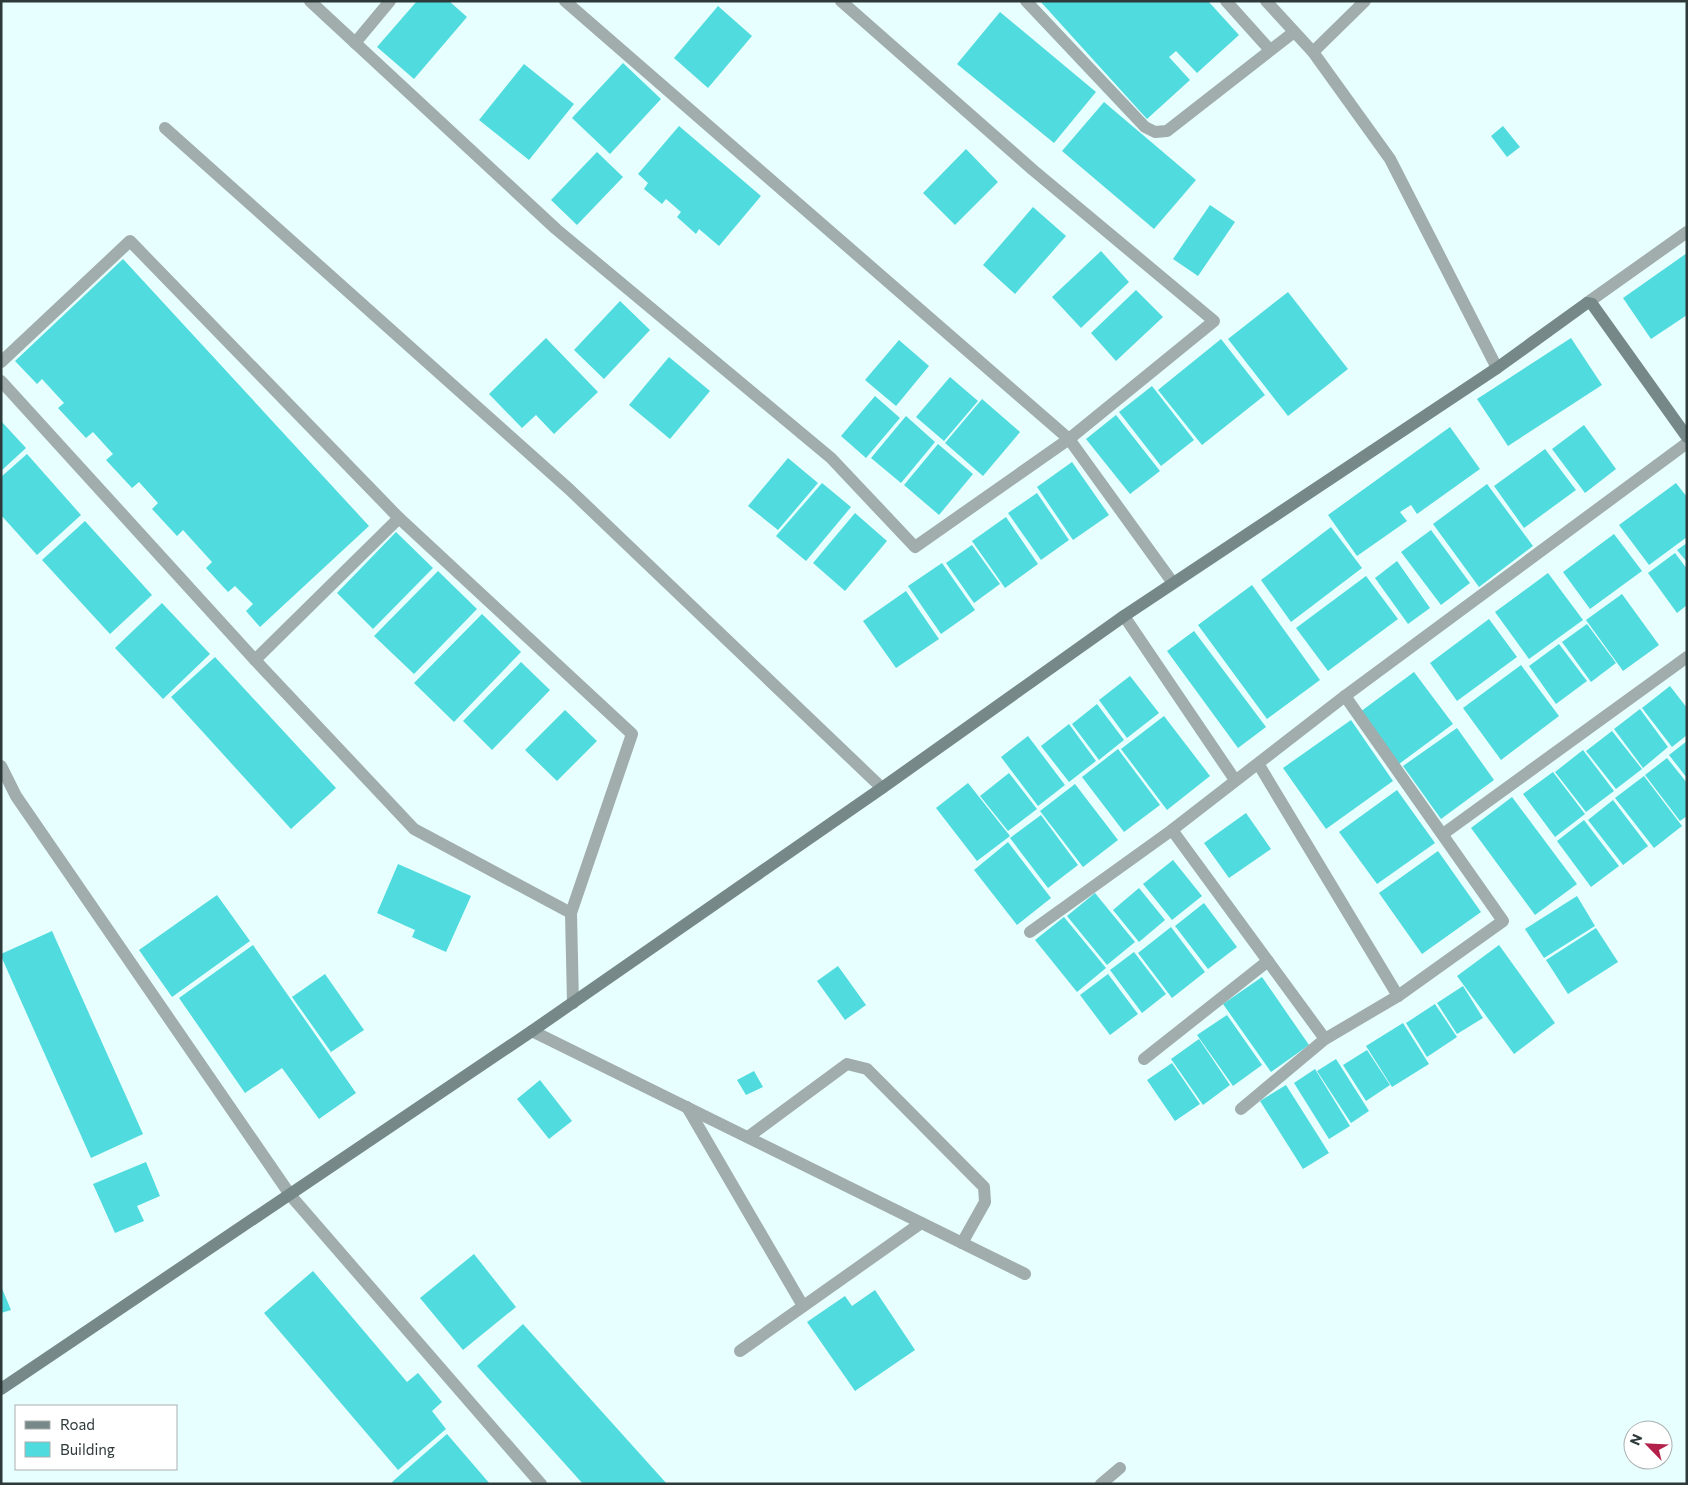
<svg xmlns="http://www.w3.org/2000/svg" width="1688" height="1485" viewBox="0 0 1688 1485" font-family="Commissioner,sans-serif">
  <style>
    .building { fill: #50dbde }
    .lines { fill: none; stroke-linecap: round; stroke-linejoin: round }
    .lane { stroke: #a1adad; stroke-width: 12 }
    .street { stroke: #a1adad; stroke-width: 12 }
    .secondary { stroke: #768888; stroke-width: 12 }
  </style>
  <rect width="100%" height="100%" fill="#e8ffff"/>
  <g class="building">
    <polygon points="417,1 449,1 467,17 414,79 377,47"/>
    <polygon points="1040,1 1208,1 1239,35 1197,73 1176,51 1169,57 1190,80 1147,119"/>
    <polygon points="718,6 752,36 708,88 674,58"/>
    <polygon points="1000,12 1096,92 1054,143 957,64"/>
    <polygon points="623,63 661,99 610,154 572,118"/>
    <polygon points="524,64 574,104 529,160 479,120"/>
    <polygon points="1104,102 1196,180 1154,229 1062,151"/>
    <polygon points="679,126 761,196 719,246 699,229 696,234 677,217 681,212 666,199 662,204 644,189 648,183 638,174"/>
    <polygon points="1503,126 1520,147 1507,157 1491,136"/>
    <polygon points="966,149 998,182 955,225 923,193"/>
    <polygon points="597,152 623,177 577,225 551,200"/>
    <polygon points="1210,205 1235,222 1198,276 1173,259"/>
    <polygon points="1033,207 1066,236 1015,294 983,265"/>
    <polygon points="1101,251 1129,282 1081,328 1052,297"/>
    <polygon points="1687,253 1687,315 1651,339 1623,298"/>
    <polygon points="123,259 369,526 260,627 246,611 253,604 235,586 228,592 206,568 212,562 183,530 177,536 152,509 158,503 139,482 132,488 106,460 113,454 93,432 86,438 58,408 64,403 42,379 37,384 15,361"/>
    <polygon points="1136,290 1163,317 1116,361 1091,333"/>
    <polygon points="1288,292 1348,369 1288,416 1228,339"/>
    <polygon points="620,301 650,330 604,379 574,350"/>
    <polygon points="546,338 598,392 554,434 536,415 522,428 489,394"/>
    <polygon points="1571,338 1602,385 1508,446 1477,399"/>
    <polygon points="1221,339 1265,395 1202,445 1158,390"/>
    <polygon points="899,340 929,366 896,406 865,380"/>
    <polygon points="669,357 710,391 670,439 629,405"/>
    <polygon points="950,377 978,401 944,441 916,417"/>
    <polygon points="1152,386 1194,440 1161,466 1119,412"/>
    <polygon points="875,396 900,418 866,458 841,436"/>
    <polygon points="982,399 1020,432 983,476 945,443"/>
    <polygon points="1116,415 1160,471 1130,494 1086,439"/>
    <polygon points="906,416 935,442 901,483 871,458"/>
    <polygon points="1,421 26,448 1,471"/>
    <polygon points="1584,425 1616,469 1585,493 1552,449"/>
    <polygon points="1450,427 1480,469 1417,514 1411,505 1400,512 1407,521 1357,556 1328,515"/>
    <polygon points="938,444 973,474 939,515 904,485"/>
    <polygon points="1545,449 1576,490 1524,528 1494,486"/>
    <polygon points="27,454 81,515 37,555 1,515 1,477"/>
    <polygon points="788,458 818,483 778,530 748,506"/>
    <polygon points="1072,462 1109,515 1073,540 1037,487"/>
    <polygon points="822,483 851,507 806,561 776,536"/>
    <polygon points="1676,483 1687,497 1687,537 1649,565 1619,525"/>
    <polygon points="1487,484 1533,546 1479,587 1433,524"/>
    <polygon points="1037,493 1069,540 1041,560 1008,513"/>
    <polygon points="855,513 887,541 845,591 813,563"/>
    <polygon points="1006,517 1038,564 1005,588 972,541"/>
    <polygon points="85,521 152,595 110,634 42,560"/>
    <polygon points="1331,527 1362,568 1291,622 1261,580"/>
    <polygon points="1431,530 1470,583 1441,605 1401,552"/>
    <polygon points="396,532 433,568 373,629 337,593"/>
    <polygon points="1614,534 1642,571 1590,609 1563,572"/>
    <polygon points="1687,543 1687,562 1677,550"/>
    <polygon points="972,545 1000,584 974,603 946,563"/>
    <polygon points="1675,553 1687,569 1687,605 1677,613 1648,573"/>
    <polygon points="1397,561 1430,608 1408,624 1375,578"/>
    <polygon points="942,563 975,610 941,634 908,586"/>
    <polygon points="438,571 477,609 414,674 374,636"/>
    <polygon points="1548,573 1583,620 1529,659 1495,612"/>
    <polygon points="1366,576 1398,619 1328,671 1296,628"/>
    <polygon points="1252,585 1320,680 1267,719 1198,625"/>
    <polygon points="906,591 939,639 896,668 863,621"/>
    <polygon points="1622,594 1659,645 1623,671 1586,620"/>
    <polygon points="162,603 210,654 163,699 115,648"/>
    <polygon points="482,614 521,652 454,722 414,683"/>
    <polygon points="1489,619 1517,657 1457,701 1430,663"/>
    <polygon points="1587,624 1616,663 1591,682 1562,642"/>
    <polygon points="1194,631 1266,727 1238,748 1167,651"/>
    <polygon points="1559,644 1587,681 1556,704 1529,666"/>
    <polygon points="215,657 336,788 291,829 171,697"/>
    <polygon points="521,662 550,690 492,750 463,721"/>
    <polygon points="1521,665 1559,716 1501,760 1463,708"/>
    <polygon points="1414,672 1453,724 1399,764 1360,712"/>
    <polygon points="1130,676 1159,713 1127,738 1099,700"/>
    <polygon points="1670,686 1687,708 1687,735 1672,747 1642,708"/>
    <polygon points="1097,704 1124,740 1099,760 1072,724"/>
    <polygon points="1640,709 1668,747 1643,768 1614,729"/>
    <polygon points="565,710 597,741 557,781 525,750"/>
    <polygon points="1164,716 1210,776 1167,810 1121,749"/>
    <polygon points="1351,720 1393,781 1326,829 1283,768"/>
    <polygon points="1069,724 1096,761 1069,782 1041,746"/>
    <polygon points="1457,728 1494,780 1441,819 1403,766"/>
    <polygon points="1612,731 1642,769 1616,789 1586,751"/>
    <polygon points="1028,736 1065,785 1038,806 1001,757"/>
    <polygon points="1687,741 1687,778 1669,755"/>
    <polygon points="1118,749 1160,805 1124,832 1082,777"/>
    <polygon points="1583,750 1614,791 1586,812 1555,772"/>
    <polygon points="1667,758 1687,783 1687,816 1680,821 1645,775"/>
    <polygon points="1553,772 1585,814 1555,837 1523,794"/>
    <polygon points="1009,773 1037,809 1008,831 980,796"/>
    <polygon points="1644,776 1682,826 1654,848 1615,798"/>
    <polygon points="968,783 1010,836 977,861 936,808"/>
    <polygon points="1075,784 1118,840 1083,867 1040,811"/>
    <polygon points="1397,790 1435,843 1377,884 1339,832"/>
    <polygon points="1512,797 1577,884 1535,915 1471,828"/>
    <polygon points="1613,800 1648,846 1623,865 1588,820"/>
    <polygon points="1246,813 1271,849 1229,878 1204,843"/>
    <polygon points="1041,815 1078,865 1048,888 1010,838"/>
    <polygon points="1584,820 1619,866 1591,887 1557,841"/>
    <polygon points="1008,842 1051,898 1017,925 974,870"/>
    <polygon points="1438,851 1481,912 1422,954 1379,893"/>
    <polygon points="1173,860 1202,896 1172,920 1143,884"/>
    <polygon points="398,864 471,896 446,952 412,937 415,930 377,913"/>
    <polygon points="1139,888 1165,920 1139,942 1113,910"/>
    <polygon points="1095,893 1135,942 1107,965 1067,916"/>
    <polygon points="217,895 250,941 172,997 139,950"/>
    <polygon points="1577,896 1595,926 1544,958 1525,929"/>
    <polygon points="1204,903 1237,947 1208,969 1175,926"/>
    <polygon points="1064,917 1106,968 1077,992 1035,940"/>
    <polygon points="1171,927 1205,972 1172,998 1138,953"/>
    <polygon points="1596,928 1618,962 1568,994 1546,960"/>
    <polygon points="52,931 143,1134 91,1158 1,956 1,954"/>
    <polygon points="253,945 356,1093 319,1119 282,1068 245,1093 179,998"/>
    <polygon points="1499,945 1555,1023 1514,1054 1457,976"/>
    <polygon points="1134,952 1166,994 1142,1013 1110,970"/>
    <polygon points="838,966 866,1005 845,1020 817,981"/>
    <polygon points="325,974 364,1030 331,1052 292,997"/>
    <polygon points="1108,974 1138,1014 1110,1035 1080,995"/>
    <polygon points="1262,977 1309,1045 1271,1072 1223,1004"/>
    <polygon points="1463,986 1483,1018 1457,1034 1437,1003"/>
    <polygon points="1435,1004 1457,1037 1427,1057 1406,1023"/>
    <polygon points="1227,1015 1262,1065 1233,1086 1197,1035"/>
    <polygon points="1403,1023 1429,1064 1392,1087 1366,1046"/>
    <polygon points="1199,1039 1230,1085 1203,1105 1171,1059"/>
    <polygon points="1367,1050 1390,1085 1366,1101 1343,1065"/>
    <polygon points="1336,1059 1369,1111 1351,1123 1317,1071"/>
    <polygon points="1172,1063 1200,1104 1175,1121 1147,1080"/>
    <polygon points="1315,1069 1350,1126 1329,1139 1294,1083"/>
    <polygon points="754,1071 763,1087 746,1095 737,1080"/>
    <polygon points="540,1080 572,1121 549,1139 517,1099"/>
    <polygon points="1286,1085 1329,1153 1303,1169 1260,1101"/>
    <polygon points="146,1162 160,1196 137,1206 144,1221 115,1233 93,1184"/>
    <polygon points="474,1254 516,1307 463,1350 420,1298"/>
    <polygon points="313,1271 407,1382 418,1373 442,1402 432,1411 446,1429 398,1470 264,1313"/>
    <polygon points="1,1286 11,1310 1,1313"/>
    <polygon points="875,1290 915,1350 855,1391 807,1322 845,1296 852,1306"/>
    <polygon points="523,1324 667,1484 583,1484 477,1366"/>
    <polygon points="447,1434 490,1484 393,1484 392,1482"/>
  </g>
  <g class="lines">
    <polyline class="lane" points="1313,52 1365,1"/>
    <g class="street">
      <polyline points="310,1 556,229 831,458 915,547 1069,439 1214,321 1033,170 841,1"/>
      <polyline points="565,1 1069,439 1173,583"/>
      <polyline points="1026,1 1145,127 1155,132 1167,131 1294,32"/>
      <polyline points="1226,1 1270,50"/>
      <polyline points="1266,1 1313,52 1390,159 1497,368"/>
      <polyline points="355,43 390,1"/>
      <polyline points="165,128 569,489 882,788"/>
      <polyline points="1587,303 1687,232"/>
      <polyline points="1,362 130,241 399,518 632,734 571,913"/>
      <polyline points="1,381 255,660 414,829 571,913 573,1003"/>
      <polyline points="1124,616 1235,780"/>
      <polyline points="255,660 399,518"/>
      <polyline points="1259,765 1398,996"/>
      <polyline points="1,766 16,796 291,1196 541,1484"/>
      <polyline points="1172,830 1325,1039"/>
      <polyline points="1443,834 1687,657"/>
      <polyline points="1030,932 1172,830 1345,696 1687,443"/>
      <polyline points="532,1031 1025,1274"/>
      <polyline points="1144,1059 1268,961"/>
      <polyline points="687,1107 803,1306"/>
      <polyline points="1241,1109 1325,1039 1398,996 1503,921 1345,696"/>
      <polyline points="748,1137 847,1064 867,1069 984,1187 985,1202 962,1243"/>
      <polyline points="740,1351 921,1223"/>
      <polyline points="1101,1484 1120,1468"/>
    </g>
    <polyline class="secondary" points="1,1389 532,1031 882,788 1124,616 1497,368 1587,303 1592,304 1687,437"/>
  </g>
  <rect width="1688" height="1485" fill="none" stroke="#2e3939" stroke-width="5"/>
  <rect x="15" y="1405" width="162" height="65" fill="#ffffff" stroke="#abb0b0"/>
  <rect x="25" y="1421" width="25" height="8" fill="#768888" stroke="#abb0b0"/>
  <text x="60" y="1430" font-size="15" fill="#2e3939">Road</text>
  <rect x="25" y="1442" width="25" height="15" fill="#50dbde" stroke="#abb0b0"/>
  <text x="60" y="1455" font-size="15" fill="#2e3939">Building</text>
  <g transform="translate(1648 1445) rotate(294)"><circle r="24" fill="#ffffff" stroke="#abb0b0"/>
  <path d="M0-4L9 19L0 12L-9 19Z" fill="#b3214a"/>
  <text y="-8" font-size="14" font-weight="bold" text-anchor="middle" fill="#2e3939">N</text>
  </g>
</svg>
